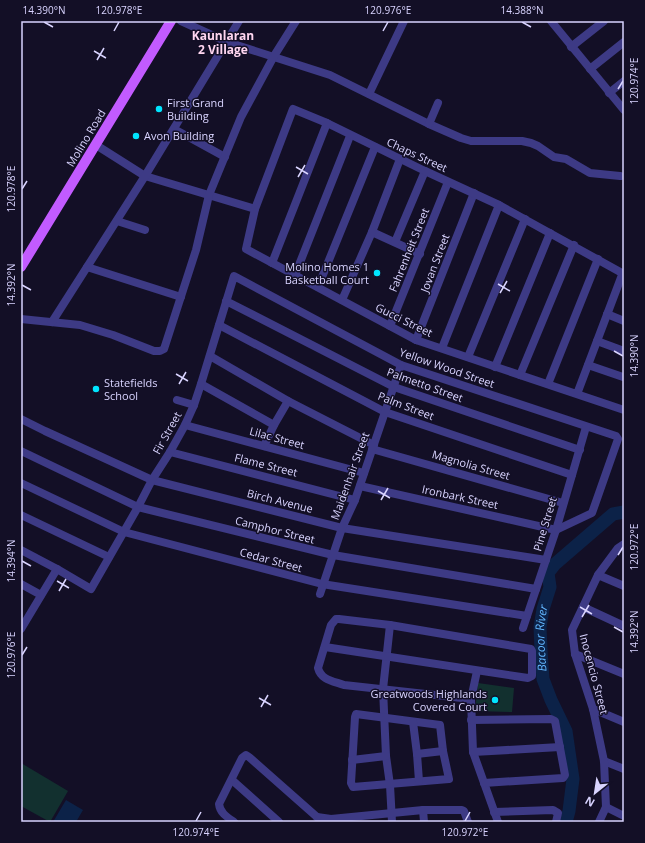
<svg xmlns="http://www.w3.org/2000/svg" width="645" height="843" viewBox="0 0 645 843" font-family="'Open Sans',sans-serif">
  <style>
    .green { fill: #12302f }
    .water { fill: #0c2248 }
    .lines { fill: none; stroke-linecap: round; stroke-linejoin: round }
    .river { stroke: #0c2248; stroke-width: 13 }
    .street { stroke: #3d3a85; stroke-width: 8 }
    .primary { stroke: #c25bff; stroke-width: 10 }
    .ticks { fill: none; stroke: #d9d4ff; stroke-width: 1.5 }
    .poi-dot { fill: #00e5ff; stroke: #130f26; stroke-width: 1.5 }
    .labels { text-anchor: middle; stroke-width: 3; stroke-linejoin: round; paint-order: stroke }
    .poi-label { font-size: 11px; fill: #d9d4ff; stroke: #130f26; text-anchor: start }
    .street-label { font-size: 11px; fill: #d9d4ff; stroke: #130f26 }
    .neighbourhood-label { font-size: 12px; font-weight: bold; fill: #ffd6f0; stroke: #130f26 }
    .water-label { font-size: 12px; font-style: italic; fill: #62b6ff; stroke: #130f26 }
    .neatline { fill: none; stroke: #d9d4ff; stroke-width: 1.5 }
    .ticks-label { font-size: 10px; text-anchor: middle; fill: #d9d4ff }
  </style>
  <rect width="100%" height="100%" fill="#130f26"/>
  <g class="green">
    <polygon points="478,683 514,688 512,712 475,711"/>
    <polygon points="21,763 68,791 50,822 21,806"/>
  </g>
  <polygon class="water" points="66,800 83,810 76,822 53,822"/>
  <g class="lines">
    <path class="river" id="s1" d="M 566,822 L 569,811 L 573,779 L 566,731 L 551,700 L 543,679 L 541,650 L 540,627 L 543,609 L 550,587 L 548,573 L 555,564 L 613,514 L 624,512"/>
    <g class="street">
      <polyline points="181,21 227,42 330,75 429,124 461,138 471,141 522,141 531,143 538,146 554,157 566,159 590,173 620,176"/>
      <polyline points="551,21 624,110"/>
      <polyline points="571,47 604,21"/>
      <polyline points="590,69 624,42"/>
      <polyline points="609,93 624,81"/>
      <polyline points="369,94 404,21"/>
      <polyline points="429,124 438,103"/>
      <polyline points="174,129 225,157"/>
      <polyline points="96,145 145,176 255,209"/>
      <polyline points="117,221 145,230"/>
      <polyline points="372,232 420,254"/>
      <polyline points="395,242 425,171"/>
      <polyline points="272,263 327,123"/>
      <polyline points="87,267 181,297"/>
      <polyline points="295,275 350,136"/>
      <polyline points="318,287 375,147"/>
      <polyline points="342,300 372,232 400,159"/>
      <polyline points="226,301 394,387 580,450"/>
      <polyline points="607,314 624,321"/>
      <polyline points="21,319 80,325 113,335 154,351 160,351 164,349 196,250 209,195 241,117 274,56 296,21"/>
      <polyline points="52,322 145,176 239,21"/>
      <polyline points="219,325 385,412 572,475"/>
      <polyline points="390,326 448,182"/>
      <polyline points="416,340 474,193"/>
      <polyline points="597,341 624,351"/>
      <polyline points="442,348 499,205"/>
      <polyline points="210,356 288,401 374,445"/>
      <polyline points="468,357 525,219"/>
      <polyline points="588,365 623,377"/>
      <polyline points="495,367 550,233"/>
      <polyline points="520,375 574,245"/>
      <polyline points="201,384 274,425"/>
      <polyline points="548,384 598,259"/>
      <polyline points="577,394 622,275 622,273 499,205 425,171 327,123 293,109 255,209 246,249 416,340 624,410"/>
      <polyline points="177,400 194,405"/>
      <polyline points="21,419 45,431 152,480 342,528 546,560"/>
      <polyline points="185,425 364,473"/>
      <polyline points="264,446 274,425 288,401"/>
      <polyline points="372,449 563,503"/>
      <polyline points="21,451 138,507 333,555 536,589"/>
      <polyline points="170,452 355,500"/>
      <polyline points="21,483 124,532 322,584 527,616"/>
      <polyline points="21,515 109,557"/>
      <polyline points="21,550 57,569 91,589 138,507 152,480 170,452 185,425 194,405 201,384 234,276 401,365 616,436 618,439 592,513 556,530 360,486"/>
      <polyline points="598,575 624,586"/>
      <polyline points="21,584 41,595"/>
      <polyline points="320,594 342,528 355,500 401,365"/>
      <polyline points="583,607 624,626"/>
      <polyline points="390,625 383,689 386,756 390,785 392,822"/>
      <polyline points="523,628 556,530 586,427"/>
      <polyline points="21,629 57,569"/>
      <path d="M 325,647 L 528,678 L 532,676 L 532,651 L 531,649 L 390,625 L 339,619 L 336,619 L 331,625 L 318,668 C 321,680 333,681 344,685 L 471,699"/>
      <polyline points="575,654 624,674"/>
      <polyline points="477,671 471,699 473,752 498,822"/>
      <polyline points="593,709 624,722"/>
      <polygon points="356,714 440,725 443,751 449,779 353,787 351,783 355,717"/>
      <polyline points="471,720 551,719 555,721 565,775 563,778 484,783"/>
      <polyline points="413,722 417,754 419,781"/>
      <polyline points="473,752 560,747"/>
      <polyline points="417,754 443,751"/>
      <polyline points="352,760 386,756"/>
      <polyline points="604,761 624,769"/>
      <polyline points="232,780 279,822"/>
      <polyline points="606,807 624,816"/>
      <polyline points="423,810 424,822"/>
      <polyline points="494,812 553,810 558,813 556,822"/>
      <polyline points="317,817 331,819 423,810 462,810 464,811 468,822"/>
      <path d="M 234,822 C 227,817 220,813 219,804 L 242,758 L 246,755 L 249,757 L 317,817"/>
      <polyline points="599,822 606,807 604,761 593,709 575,654 572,630 598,575 618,548 624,544"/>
    </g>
    <polyline class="primary" points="21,267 171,21"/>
  </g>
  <path class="ticks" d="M 44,22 L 53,27M 522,22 L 531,27M 114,31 L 119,22M 383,31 L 388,22M 94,51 L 106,58M 97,60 L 104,48M 618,89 L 623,81M 296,167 L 308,174M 298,177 L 305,165M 22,189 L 27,181M 498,284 L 510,291M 22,285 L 31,290M 500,293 L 507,281M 614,351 L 623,356M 176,374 L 188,381M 179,384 L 186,372M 378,491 L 390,498M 381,500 L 388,488M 618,555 L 623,547M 22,561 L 31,566M 57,581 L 69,588M 59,591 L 66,579M 580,607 L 592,614M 582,617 L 589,605M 614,627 L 623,632M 22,655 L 27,647M 259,698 L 271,705M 261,707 L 268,695M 196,821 L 201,812M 465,821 L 470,812"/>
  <g class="poi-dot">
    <circle cx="159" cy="109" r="4"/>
    <circle cx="136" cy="136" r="4"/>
    <circle cx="377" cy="273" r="4"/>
    <circle cx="96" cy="389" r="4"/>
    <circle cx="495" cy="700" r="4"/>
  </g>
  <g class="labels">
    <g class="poi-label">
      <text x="167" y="107">First Grand<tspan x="167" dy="13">Building</tspan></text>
      <text x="144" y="140">Avon Building</text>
      <text x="369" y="271" text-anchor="end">Molino Homes 1<tspan x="369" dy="13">Basketball Court</tspan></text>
      <text x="104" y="387">Statefields<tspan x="104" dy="13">School</tspan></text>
      <text x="487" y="698" text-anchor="end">Greatwoods Highlands<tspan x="487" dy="13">Covered Court</tspan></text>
    </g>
    <g class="street-label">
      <text transform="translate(86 138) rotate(-59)" y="4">Molino Road</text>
      <text transform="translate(417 155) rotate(25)" y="4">Chaps Street</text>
      <text transform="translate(409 250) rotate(-68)" y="4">Fahrenheit Street</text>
      <text transform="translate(435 263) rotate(-69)" y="4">Jovan Street</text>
      <text transform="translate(404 320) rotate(26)" y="4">Gucci Street</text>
      <text transform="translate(447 368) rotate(19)" y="4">Yellow Wood Street</text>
      <text transform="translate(425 385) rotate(20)" y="4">Palmetto Street</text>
      <text transform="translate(406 406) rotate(21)" y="4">Palm Street</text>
      <text transform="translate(167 433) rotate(-61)" y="4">Fir Street</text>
      <text transform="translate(277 438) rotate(15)" y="4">Lilac Street</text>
      <text transform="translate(266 465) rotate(14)" y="4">Flame Street</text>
      <text transform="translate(471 465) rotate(16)" y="4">Magnolia Street</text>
      <text transform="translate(350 476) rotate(-70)" y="4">Maidenhair Street</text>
      <text transform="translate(460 497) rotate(12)" y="4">Ironbark Street</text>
      <text transform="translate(280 501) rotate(14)" y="4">Birch Avenue</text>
      <text transform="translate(545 524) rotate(-73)" y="4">Pine Street</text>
      <text transform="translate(275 530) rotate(14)" y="4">Camphor Street</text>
      <text transform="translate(271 560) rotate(15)" y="4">Cedar Street</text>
      <text transform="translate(594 674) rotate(75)" y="4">Inocencio Street</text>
    </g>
    <g class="neighbourhood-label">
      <text x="223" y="40">Kaunlaran<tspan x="223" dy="14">2 Village</tspan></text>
    </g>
    <g class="water-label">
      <text dy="4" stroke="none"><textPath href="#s1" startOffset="190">Bacoor River</textPath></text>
    </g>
  </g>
  <rect width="645" height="843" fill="none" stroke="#130f26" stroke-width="44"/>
  <g transform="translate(595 793) rotate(210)" stroke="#130f26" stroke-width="3" paint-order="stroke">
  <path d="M0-3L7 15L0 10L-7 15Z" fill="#d9d4ff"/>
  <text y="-6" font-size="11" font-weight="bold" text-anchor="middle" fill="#d9d4ff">N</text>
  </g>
  <rect x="22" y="22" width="601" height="799" class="neatline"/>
  <g class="ticks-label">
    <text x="44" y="14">14.390°N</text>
    <text x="119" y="14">120.978°E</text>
    <text x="388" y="14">120.976°E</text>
    <text x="522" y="14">14.388°N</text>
    <text transform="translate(634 81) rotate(-90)" y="4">120.974°E</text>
    <text transform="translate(11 189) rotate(-90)" y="4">120.978°E</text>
    <text transform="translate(11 285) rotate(-90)" y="4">14.392°N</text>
    <text transform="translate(634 356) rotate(-90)" y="4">14.390°N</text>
    <text transform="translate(634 547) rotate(-90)" y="4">120.972°E</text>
    <text transform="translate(11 561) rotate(-90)" y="4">14.394°N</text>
    <text transform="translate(634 632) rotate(-90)" y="4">14.392°N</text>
    <text transform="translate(11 655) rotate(-90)" y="4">120.976°E</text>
    <text x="196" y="836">120.974°E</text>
    <text x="465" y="836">120.972°E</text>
  </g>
</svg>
